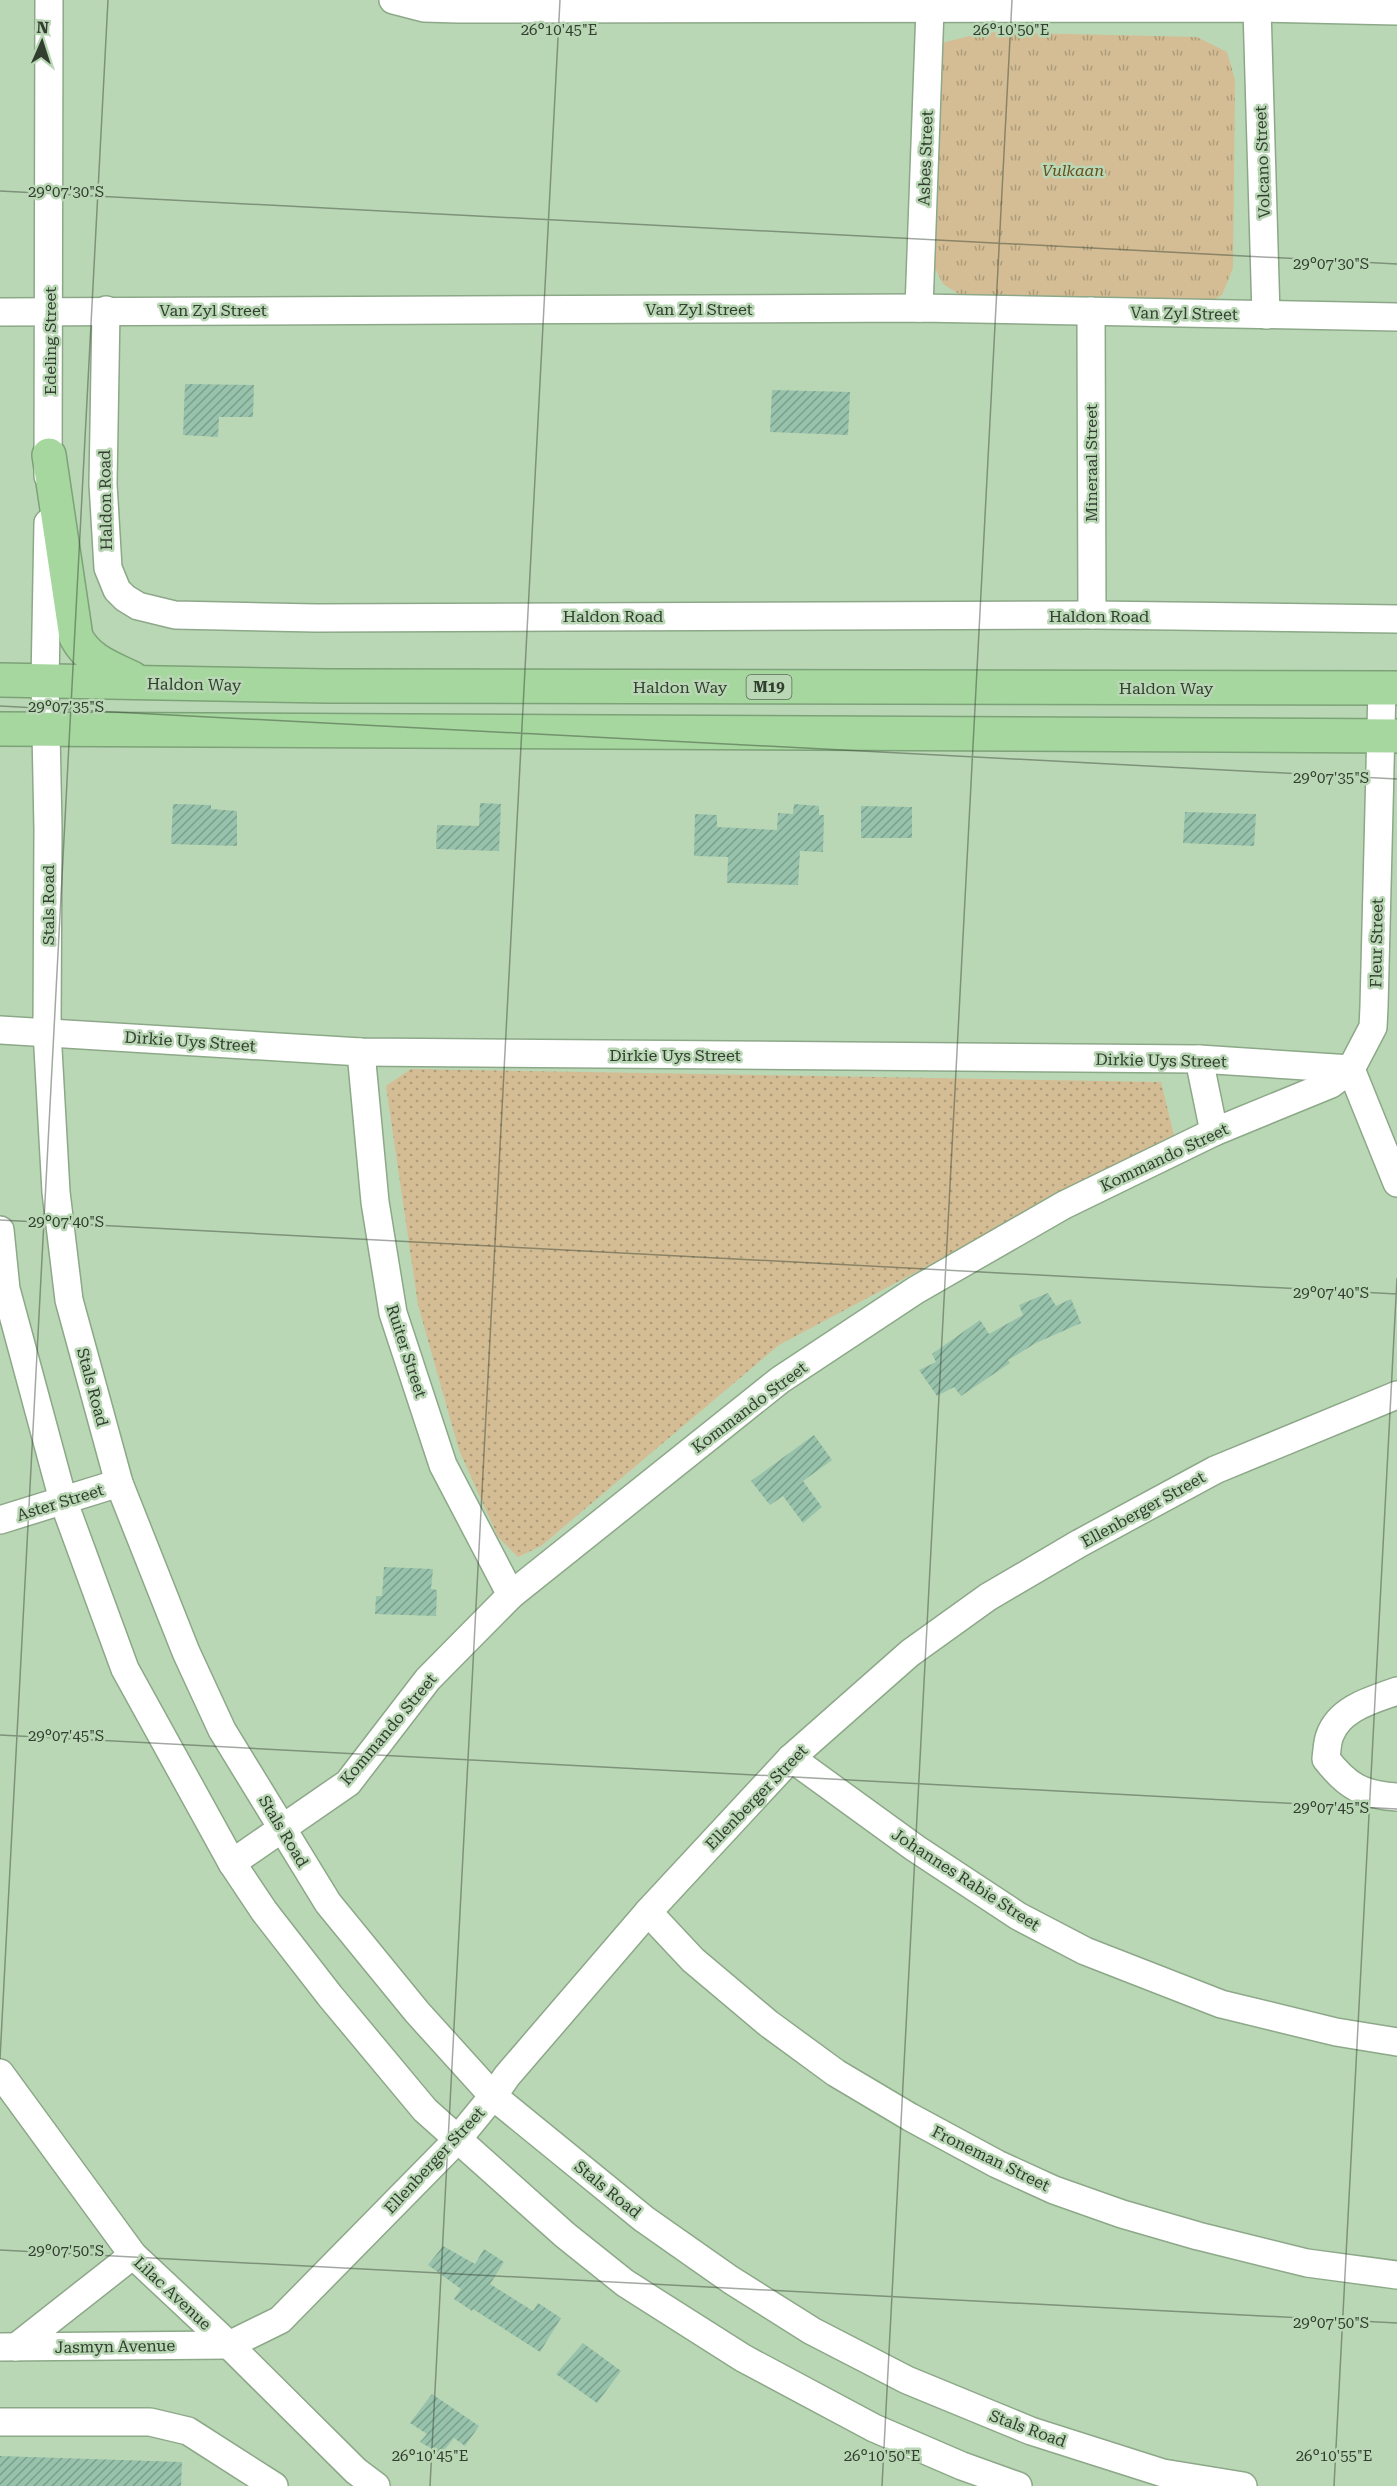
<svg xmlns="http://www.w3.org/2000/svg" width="1397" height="2486" viewBox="0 0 1397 2486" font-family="'Roboto Serif',serif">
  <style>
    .grass { fill: url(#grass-dots) }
    .park { fill: url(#park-tufts) }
    .building { fill: url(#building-hatch) }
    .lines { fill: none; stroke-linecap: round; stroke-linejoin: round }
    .minor-casing { stroke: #8ca888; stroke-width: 30 }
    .highway-casing { stroke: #7da178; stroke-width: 36 }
    .minor { stroke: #fff; stroke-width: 27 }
    .highway { stroke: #a5d79e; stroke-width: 33 }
    .ticks { fill: none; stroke: #323e30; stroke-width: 1.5; stroke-opacity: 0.45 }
    .labels { text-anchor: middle; stroke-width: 5; stroke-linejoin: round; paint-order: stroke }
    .shield { fill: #bad7b5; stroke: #5b6c58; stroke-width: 1.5 }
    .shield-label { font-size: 15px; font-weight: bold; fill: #323e30 }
    .street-label { font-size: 16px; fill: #323e30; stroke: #bad7b5 }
    .park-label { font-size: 16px; font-style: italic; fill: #674e1d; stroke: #bad7b5 }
    .ticks-label { font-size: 15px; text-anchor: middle; fill: #323e30; stroke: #bad7b5; stroke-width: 5; stroke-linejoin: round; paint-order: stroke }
  </style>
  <defs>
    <pattern id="grass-dots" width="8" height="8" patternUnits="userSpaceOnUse" patternTransform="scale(1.5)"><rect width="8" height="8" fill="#d4bd94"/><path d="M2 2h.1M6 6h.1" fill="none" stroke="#ad9b79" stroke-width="1.8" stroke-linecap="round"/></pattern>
    <pattern id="park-tufts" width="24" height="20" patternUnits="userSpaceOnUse" patternTransform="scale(1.5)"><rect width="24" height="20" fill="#d4bd94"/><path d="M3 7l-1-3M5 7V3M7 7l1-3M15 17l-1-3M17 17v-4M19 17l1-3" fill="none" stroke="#ad9b79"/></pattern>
    <pattern id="building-hatch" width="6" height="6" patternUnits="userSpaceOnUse" patternTransform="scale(1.5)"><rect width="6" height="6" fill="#97c2ab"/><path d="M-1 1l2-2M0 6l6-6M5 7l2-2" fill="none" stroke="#7c9f8c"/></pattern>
  </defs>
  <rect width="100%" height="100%" fill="#bad7b5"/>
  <polygon class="grass" points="411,1069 1161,1082 1174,1135 779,1345 541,1546 518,1557 498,1537 459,1450 418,1305 386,1086"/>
  <polygon class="park" points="985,32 1197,37 1227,52 1235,80 1233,268 1222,295 1197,310 973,303 943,284 930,258 942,43"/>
  <g class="building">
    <polygon points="185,384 254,385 253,417 219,417 218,437 183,435"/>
    <polygon points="772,390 850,392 848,435 770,432"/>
    <polygon points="480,803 501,804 499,851 436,849 437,825 479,826"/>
    <polygon points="173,804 211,805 211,809 237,811 237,846 171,844"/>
    <polygon points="794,804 819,806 819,815 824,815 823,852 800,851 798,885 727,883 728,857 694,856 695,814 717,815 717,827 777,830 778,813 793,814"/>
    <polygon points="861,806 912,807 912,838 861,838"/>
    <polygon points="1185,812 1256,814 1254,846 1183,843"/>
    <polygon points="1048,1293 1056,1306 1071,1299 1081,1323 1036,1343 1008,1360 1010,1363 961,1396 954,1387 937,1396 919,1370 936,1362 932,1354 980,1320 989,1334 1023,1315 1019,1305"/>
    <polygon points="814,1435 832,1460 803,1481 822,1507 803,1523 783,1496 770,1505 751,1481"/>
    <polygon points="384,1567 433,1569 431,1589 437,1590 436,1616 375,1614 376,1596 382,1596"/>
    <polygon points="443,2246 475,2264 484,2249 504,2262 490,2284 533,2311 538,2303 561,2318 540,2352 473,2309 472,2311 454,2299 461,2289 428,2265"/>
    <polygon points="583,2343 621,2371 597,2403 556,2374"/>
    <polygon points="432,2394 479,2426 465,2446 454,2438 441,2454 420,2442 427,2434 410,2423"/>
    <polygon points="0,2456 182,2462 181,2486 0,2486"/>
  </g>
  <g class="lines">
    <g class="minor-casing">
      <g id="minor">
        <polyline points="393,0 424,8 458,9 1257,8 1397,11"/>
        <polyline points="1257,8 1266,315"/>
        <polyline points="919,308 930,9"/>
        <polyline points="106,310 103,484 108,568 117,590 125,598 138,606 175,615 316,618 1092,615 1397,619"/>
        <polyline points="1091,311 1092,615"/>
        <polyline points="0,312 919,308 1397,317"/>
        <polyline points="48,476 49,0"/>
        <polyline points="48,523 45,682 48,829 47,1031 56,1192 69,1300 119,1483 186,1652 222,1730 328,1903 417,2012 493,2096 644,2219 731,2280 812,2331 907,2380 1031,2431 1163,2473 1243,2486"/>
        <polyline points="0,1030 361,1052 1199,1059 1351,1069"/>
        <polyline points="361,1052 375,1202 393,1313 443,1465 511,1595"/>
        <polyline points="1199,1059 1214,1132"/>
        <polyline points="1351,1069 1397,1183"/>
        <polyline points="0,1230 6,1289 63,1500 125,1669 232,1863 264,1911 330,1996 425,2110 565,2235 625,2283 743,2358 874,2428 962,2466 1018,2486"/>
        <polyline points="0,1520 119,1483"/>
        <path d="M 1397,1691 C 1372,1700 1340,1708 1330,1735 C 1327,1742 1327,1751 1326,1759 C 1347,1786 1362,1795 1397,1797"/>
        <polyline points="791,1758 915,1848 1018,1916 1085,1951 1221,2004 1336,2032 1397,2042"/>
        <polyline points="232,1863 348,1783 428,1679 511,1595 780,1380 916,1290 1064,1205 1214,1132 1331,1084 1351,1069 1373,1027 1374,1007 1382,688"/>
        <polyline points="648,1912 693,1960 769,2024 836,2073 910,2117 997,2164 1054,2190 1122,2214 1198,2236 1307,2263 1397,2275"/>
        <polyline points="0,2073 133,2255 229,2345 356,2471 376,2486"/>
        <polyline points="0,2347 229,2345 280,2320 457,2140 493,2096 507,2076 648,1912 791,1758 910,1653 988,1597 1080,1543 1215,1470 1397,1395"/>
        <polyline points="16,2347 133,2255"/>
        <polyline points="0,2422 150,2422 188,2431 274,2486"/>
      </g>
    </g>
    <g class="highway-casing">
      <g id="highway">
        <path d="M 49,455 L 76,637 C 88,660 109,667 132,678"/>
        <polyline points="0,680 327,686 1397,688"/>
        <polyline points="0,729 1397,736"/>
      </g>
    </g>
    <use href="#minor" class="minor"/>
    <use href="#highway" class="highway"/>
  </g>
  <path class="ticks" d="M 0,191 L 1397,264M 0,706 L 1397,779M 0,1220 L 1397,1294M 0,1735 L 1397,1809M 0,2059 L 108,0M 0,2250 L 1397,2323M 430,2486 L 560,0M 882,2486 L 1012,0M 1334,2486 L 1397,1278"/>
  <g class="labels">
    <rect class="shield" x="746.5" y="675" width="45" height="24" rx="4.5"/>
    <g class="shield-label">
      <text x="769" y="692">M19</text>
    </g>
    <g class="street-label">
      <text transform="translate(925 158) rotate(-88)" y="6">Asbes Street</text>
      <text transform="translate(1262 162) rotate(-92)" y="6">Volcano Street</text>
      <text x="699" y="315">Van Zyl Street</text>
      <text x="213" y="316">Van Zyl Street</text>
      <text transform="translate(1184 313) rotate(1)" y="6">Van Zyl Street</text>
      <text transform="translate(50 341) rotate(-90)" y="6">Edeling Street</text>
      <text transform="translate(1091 463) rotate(-90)" y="6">Mineraal Street</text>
      <text transform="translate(105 500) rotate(-91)" y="6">Haldon Road</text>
      <text x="613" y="622">Haldon Road</text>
      <text x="1099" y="622">Haldon Road</text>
      <text transform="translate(194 684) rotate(1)" y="6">Haldon Way</text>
      <text x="680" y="693">Haldon Way</text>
      <text x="1166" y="694">Haldon Way</text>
      <text transform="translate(48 905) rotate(-90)" y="6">Stals Road</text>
      <text transform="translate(1376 943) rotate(-89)" y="6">Fleur Street</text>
      <text transform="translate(190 1041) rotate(4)" y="6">Dirkie Uys Street</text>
      <text x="675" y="1061">Dirkie Uys Street</text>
      <text transform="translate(1161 1060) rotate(1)" y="6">Dirkie Uys Street</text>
      <text transform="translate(1164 1157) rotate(-25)" y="6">Kommando Street</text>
      <text transform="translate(407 1351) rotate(72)" y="6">Ruiter Street</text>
      <text transform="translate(93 1387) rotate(75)" y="6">Stals Road</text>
      <text transform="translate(749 1407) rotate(-37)" y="6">Kommando Street</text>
      <text transform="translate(60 1502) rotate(-17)" y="6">Aster Street</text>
      <text transform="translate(1143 1509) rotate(-29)" y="6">Ellenberger Street</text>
      <text transform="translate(388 1729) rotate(-50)" y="6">Kommando Street</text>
      <text transform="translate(756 1797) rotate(-46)" y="6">Ellenberger Street</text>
      <text transform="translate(284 1831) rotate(59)" y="6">Stals Road</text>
      <text transform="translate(966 1879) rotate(33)" y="6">Johannes Rabie Street</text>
      <text transform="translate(991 2158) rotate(26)" y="6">Froneman Street</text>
      <text transform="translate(434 2160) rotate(-47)" y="6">Ellenberger Street</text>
      <text transform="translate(608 2189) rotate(39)" y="6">Stals Road</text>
      <text transform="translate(173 2293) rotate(43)" y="6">Lilac Avenue</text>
      <text transform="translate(115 2346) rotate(-1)" y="6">Jasmyn Avenue</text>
      <text transform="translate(1028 2428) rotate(20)" y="6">Stals Road</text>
    </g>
    <g class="park-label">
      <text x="1073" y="176">Vulkaan</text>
    </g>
  </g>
  <g class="ticks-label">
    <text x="559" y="35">26°10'45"E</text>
    <text x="1011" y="35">26°10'50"E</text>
    <text x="66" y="197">29°07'30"S</text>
    <text x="1331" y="269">29°07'30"S</text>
    <text x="66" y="712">29°07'35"S</text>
    <text x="1331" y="783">29°07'35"S</text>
    <text x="66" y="1227">29°07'40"S</text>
    <text x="1331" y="1298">29°07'40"S</text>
    <text x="66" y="1741">29°07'45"S</text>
    <text x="1331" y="1813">29°07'45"S</text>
    <text x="66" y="2256">29°07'50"S</text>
    <text x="1331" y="2328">29°07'50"S</text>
    <text x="430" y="2461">26°10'45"E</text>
    <text x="882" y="2461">26°10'50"E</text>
    <text x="1334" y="2461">26°10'55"E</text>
  </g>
  <g transform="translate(42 42) rotate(3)" stroke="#bad7b5" stroke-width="4.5" paint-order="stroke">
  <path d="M0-4.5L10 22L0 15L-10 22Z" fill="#323e30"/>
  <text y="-9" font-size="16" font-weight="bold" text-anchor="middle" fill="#323e30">N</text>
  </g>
</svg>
